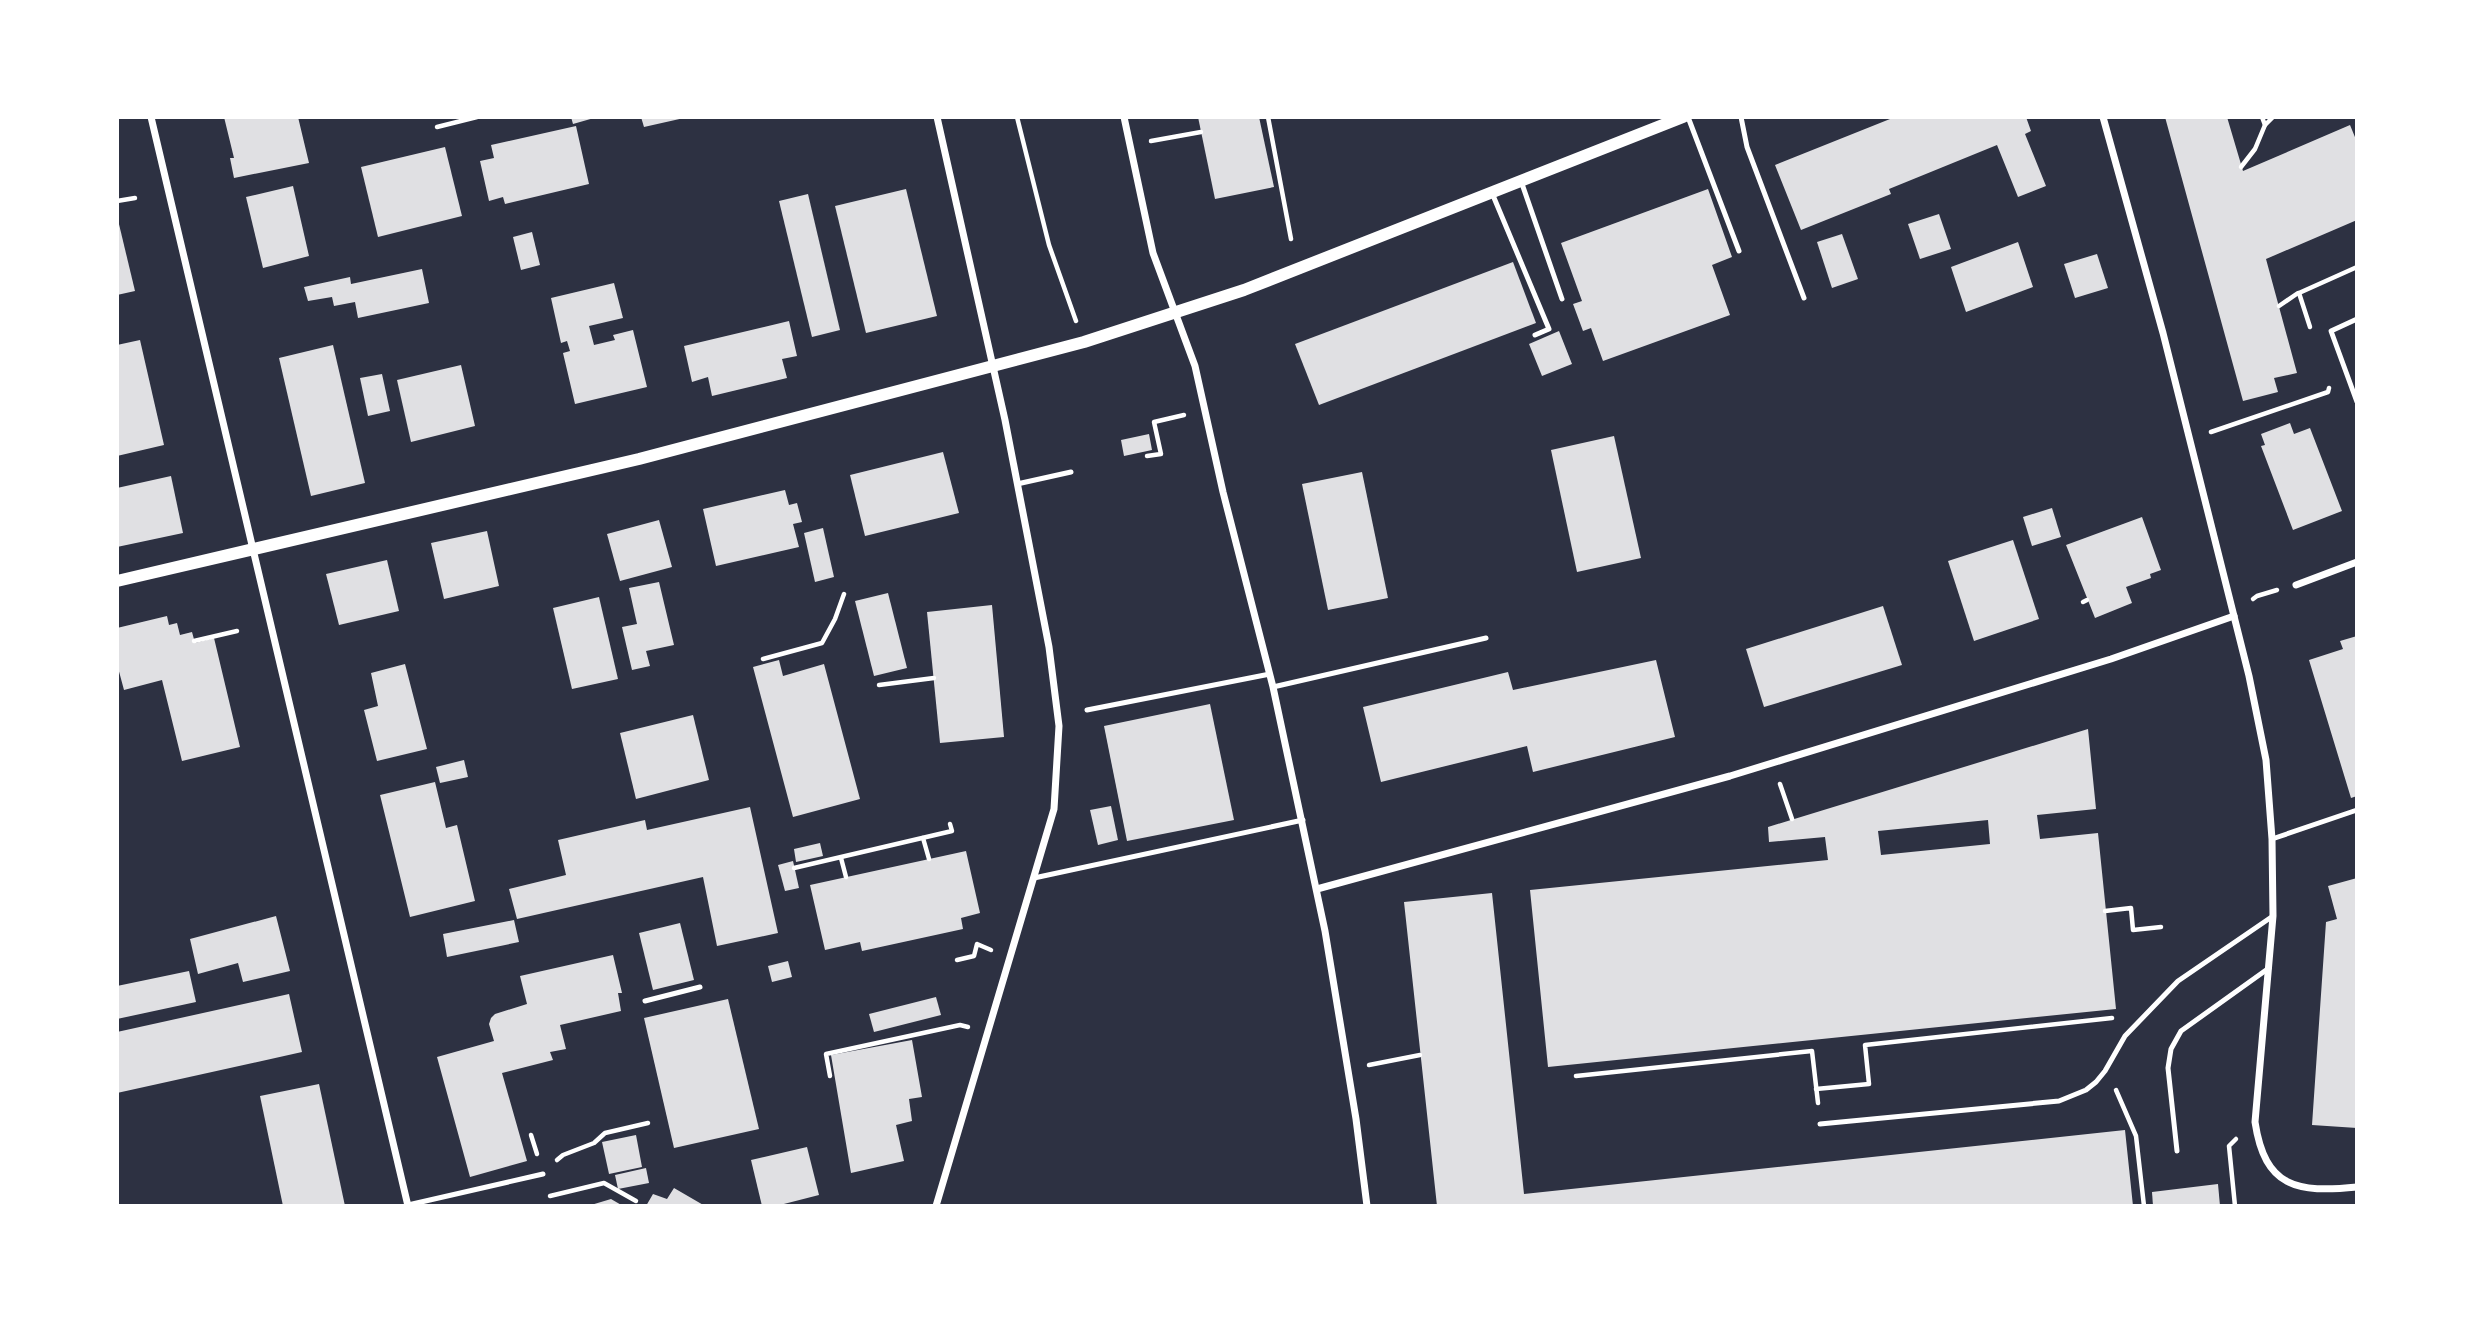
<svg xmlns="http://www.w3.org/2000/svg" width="2474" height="1323" viewBox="0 0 2474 1323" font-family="Karla,sans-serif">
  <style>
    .building { fill: #e0e0e3; fill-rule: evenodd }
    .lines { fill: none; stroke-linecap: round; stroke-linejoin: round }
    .path { stroke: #fff; stroke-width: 4.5 }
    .service { stroke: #fff; stroke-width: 5 }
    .minor { stroke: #fff; stroke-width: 7 }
    .tertiary { stroke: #fff; stroke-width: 12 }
  </style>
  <rect width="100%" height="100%" fill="#2d3142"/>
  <g class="building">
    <polygon points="224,117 298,117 309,163 234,178 230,158 234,158"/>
    <polygon points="571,117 594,117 594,118 573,124"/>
    <polygon points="641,117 683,117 684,118 644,127"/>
    <polygon points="1198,117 1259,117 1274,187 1215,199"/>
    <polygon points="1895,117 2026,117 2031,131 2025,134 2046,186 2018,197 1997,145 1889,189 1891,194 1801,230 1775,165"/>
    <polygon points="2165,117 2227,117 2243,171 2350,125 2357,142 2357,220 2266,259 2297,373 2274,378 2278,392 2243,401"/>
    <polygon points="576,126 589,184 505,204 503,197 489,201 480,161 494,158 491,145"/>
    <polygon points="445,147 462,216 378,237 361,167"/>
    <polygon points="293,186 309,256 263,268 246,197"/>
    <polygon points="906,189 937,316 866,333 835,206"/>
    <polygon points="1708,189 1732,257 1712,265 1730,315 1603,361 1591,328 1583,331 1573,304 1582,301 1561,243"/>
    <polygon points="808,194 840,330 812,337 779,201"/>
    <polygon points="1939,214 1951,249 1920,259 1908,224"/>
    <polygon points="118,220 135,291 117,295 117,221"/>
    <polygon points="532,232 540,265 521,270 513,237"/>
    <polygon points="1842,234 1858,279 1832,288 1817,242"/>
    <polygon points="2018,242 2033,287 1966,312 1951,267"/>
    <polygon points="2097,254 2108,288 2075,298 2064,264"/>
    <polygon points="1513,262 1536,323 1319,405 1295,344"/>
    <polygon points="422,269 429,303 358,318 355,302 334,306 332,297 308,301 304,287 350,277 351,284"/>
    <polygon points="614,283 623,318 589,326 594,345 615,340 613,335 633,330 647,387 575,404 563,353 570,351 567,341 561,343 551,298"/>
    <polygon points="789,321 797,356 782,359 787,378 712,396 708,377 692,382 684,346"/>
    <polygon points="1559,331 1572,364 1542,376 1529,344"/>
    <polygon points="140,340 164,445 117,456 117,345"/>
    <polygon points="333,345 365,483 311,496 279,358"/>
    <polygon points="461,365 475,426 411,442 397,380"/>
    <polygon points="382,374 390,411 368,416 360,378"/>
    <polygon points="2290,423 2294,434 2310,428 2342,511 2293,530 2261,446 2265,445 2261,434"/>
    <polygon points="1149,434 1152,450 1124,456 1121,440"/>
    <polygon points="1614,436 1641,558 1577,572 1551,450"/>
    <polygon points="943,452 959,513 865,536 850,475"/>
    <polygon points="1362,472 1388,598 1328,610 1302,484"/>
    <polygon points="171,476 183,533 117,547 117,488"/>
    <polygon points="785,490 789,505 797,503 802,522 793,524 799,547 716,566 703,509"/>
    <polygon points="2052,508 2061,537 2032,546 2023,517"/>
    <polygon points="2142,517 2161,570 2150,574 2151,578 2126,587 2132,603 2095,618 2066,545"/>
    <polygon points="659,520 672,567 620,581 607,534"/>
    <polygon points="823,528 834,577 815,582 804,533"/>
    <polygon points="487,531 499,586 444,599 431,543"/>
    <polygon points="2013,540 2039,619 1974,641 1948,561"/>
    <polygon points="387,560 399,611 339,625 326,574"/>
    <polygon points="659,582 674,645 646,651 650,666 632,670 622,627 637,624 629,588"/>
    <polygon points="888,593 907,668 874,676 855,601"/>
    <polygon points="599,597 618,679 572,689 553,608"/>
    <polygon points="992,605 1004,737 940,743 927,612"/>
    <polygon points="1883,606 1902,665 1764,707 1746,649"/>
    <polygon points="167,616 169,625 177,623 180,635 192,632 195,643 214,638 240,747 182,761 162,680 124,690 117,664 117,628"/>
    <polygon points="2357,636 2357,796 2351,798 2309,660 2343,649 2340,641"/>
    <polygon points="779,660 783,676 824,664 860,799 793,817 753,667"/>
    <polygon points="1656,660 1675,737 1533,772 1527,746 1381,782 1363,707 1508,672 1513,690"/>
    <polygon points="405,664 427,749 377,761 364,710 378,706 371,673"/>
    <polygon points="1210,704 1234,820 1127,841 1104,726"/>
    <polygon points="693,715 709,780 636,799 620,733"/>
    <path d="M 2088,729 L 2096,809 L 2037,815 L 2040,839 L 2098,833 L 2116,1009 L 1548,1067 L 1530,890 L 1828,860 L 1825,837 L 1769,842 L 1768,827 ZM 1988,820 L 1990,844 L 1881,855 L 1878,831 Z"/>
    <polygon points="464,760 468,777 440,783 436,767"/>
    <polygon points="435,782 446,828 457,825 475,901 410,917 380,795"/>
    <polygon points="1111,806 1118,840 1098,845 1090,810"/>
    <polygon points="750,807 778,933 717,946 703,877 517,919 509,889 566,875 558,840 645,820 647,830"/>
    <polygon points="820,843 823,856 796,862 794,849"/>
    <polygon points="966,851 980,913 961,918 963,929 862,951 860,942 825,950 810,885"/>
    <polygon points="793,861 799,888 785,891 778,865"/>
    <polygon points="2357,878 2357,1128 2312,1125 2326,922 2337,919 2328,886"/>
    <polygon points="1492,893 1524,1194 2125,1130 2133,1206 1437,1206 1404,902"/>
    <polygon points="276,916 290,971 243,982 238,963 198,974 190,939"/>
    <polygon points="514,920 519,942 447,957 443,934"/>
    <polygon points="680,923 694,980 653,990 639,933"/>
    <polygon points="613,955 622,993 618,993 621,1011 560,1025 566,1049 550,1052 553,1060 502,1073 527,1161 470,1177 437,1057 494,1041 489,1024 491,1018 495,1014 527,1004 520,976"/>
    <polygon points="788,961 792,977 772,982 768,966"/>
    <polygon points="189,971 196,1002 117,1019 117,986"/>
    <polygon points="289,994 302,1052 117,1093 117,1032"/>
    <polygon points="936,997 941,1015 874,1032 869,1014"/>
    <polygon points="728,999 759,1129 674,1148 644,1018"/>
    <polygon points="912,1040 922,1097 909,1099 912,1121 896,1125 904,1161 851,1173 831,1055"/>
    <polygon points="319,1084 345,1206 283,1206 260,1096"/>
    <polygon points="636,1135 642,1167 609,1174 602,1142"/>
    <polygon points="807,1147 819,1195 776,1206 762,1206 751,1160"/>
    <polygon points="646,1168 649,1183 618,1189 615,1175"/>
    <polygon points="2218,1184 2220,1206 2153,1206 2152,1192"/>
    <polygon points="674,1188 705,1206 646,1206 653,1194 667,1199"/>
    <polygon points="611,1199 623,1206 591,1206 591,1205"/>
  </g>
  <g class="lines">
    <g class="path">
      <polyline points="1017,117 1049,245 1076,321"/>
      <polyline points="1268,117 1291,239"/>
      <polyline points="2262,117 2265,125 2273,117"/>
      <polyline points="437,127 477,117"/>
      <polyline points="1151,141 1201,132"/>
      <polyline points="2241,167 2255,149 2265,125"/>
      <polyline points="117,201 135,198"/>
      <polyline points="2279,306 2298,293"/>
      <polyline points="2310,327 2299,293 2357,267"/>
      <polyline points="2211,432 2328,392 2329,388"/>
      <polyline points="1147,456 1161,454 1154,422 1184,415"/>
      <polyline points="2253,599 2257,596 2277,590"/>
      <polyline points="2083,602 2087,600"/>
      <polyline points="194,641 237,631"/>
      <polyline points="763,659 822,643 835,619 844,594"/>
      <polyline points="879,685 934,678"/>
      <polyline points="1780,784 1792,819"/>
      <polyline points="923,838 929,859"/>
      <polyline points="841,858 846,877"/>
      <polyline points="794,868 952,831 950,824"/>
      <polyline points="2105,911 2131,908 2133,930 2161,927"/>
      <polyline points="957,960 974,956 977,944 991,950"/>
      <polyline points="1369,1065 1420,1055"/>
      <polyline points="830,1076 826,1054 960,1025 968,1027"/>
      <polyline points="1576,1076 1812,1051 1818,1103"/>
      <polyline points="1816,1089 1869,1084 1865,1045 2112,1018"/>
      <polyline points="2116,1090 2136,1136 2144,1206"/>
      <polyline points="531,1135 537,1154"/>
      <polyline points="557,1160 563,1155 594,1143 605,1133 648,1123"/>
      <polyline points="550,1196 604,1183 636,1201"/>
      <polyline points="2235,1206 2229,1146 2236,1139"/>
    </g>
    <g class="service">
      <polyline points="1688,117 1739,251"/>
      <polyline points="1741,117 1747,147 1804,298"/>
      <polyline points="1521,181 1562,299"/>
      <polyline points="1492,193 1549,329 1535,335"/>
      <polyline points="2357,319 2331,331 2357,402"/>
      <polyline points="1017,484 1071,472"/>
      <polyline points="1273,687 1486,638"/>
      <polyline points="1087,710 1270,674"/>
      <polyline points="2272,839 2357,810"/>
      <polyline points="1034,878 1303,820"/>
      <polyline points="645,1001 700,987"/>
      <polyline points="1820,1124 2059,1101 2086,1090 2096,1082 2105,1071 2125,1036 2178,981 2273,916"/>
      <polyline points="2177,1151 2168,1068 2171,1049 2181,1031 2269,968"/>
      <polyline points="408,1205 543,1174"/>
    </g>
    <g class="minor">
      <polyline points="151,117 408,1206"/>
      <polyline points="1124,117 1153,253 1195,366 1223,492 1273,687 1325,931 1356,1119 1367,1206"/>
      <path d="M 2103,117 L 2163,333 L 2249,676 L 2266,760 L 2272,839 L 2273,916 L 2255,1122 C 2265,1188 2297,1193 2357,1187"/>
      <polyline points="2296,585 2357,562"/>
      <polyline points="1317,889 1730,776 2111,659 2234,616"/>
      <polyline points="936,1206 1054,809 1059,726 1049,647 1005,420 937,117"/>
    </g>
    <polyline class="tertiary" points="117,581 639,459 1084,342 1244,290 1683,117"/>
  </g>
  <rect width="2474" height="1323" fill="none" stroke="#ffffff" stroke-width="238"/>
</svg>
